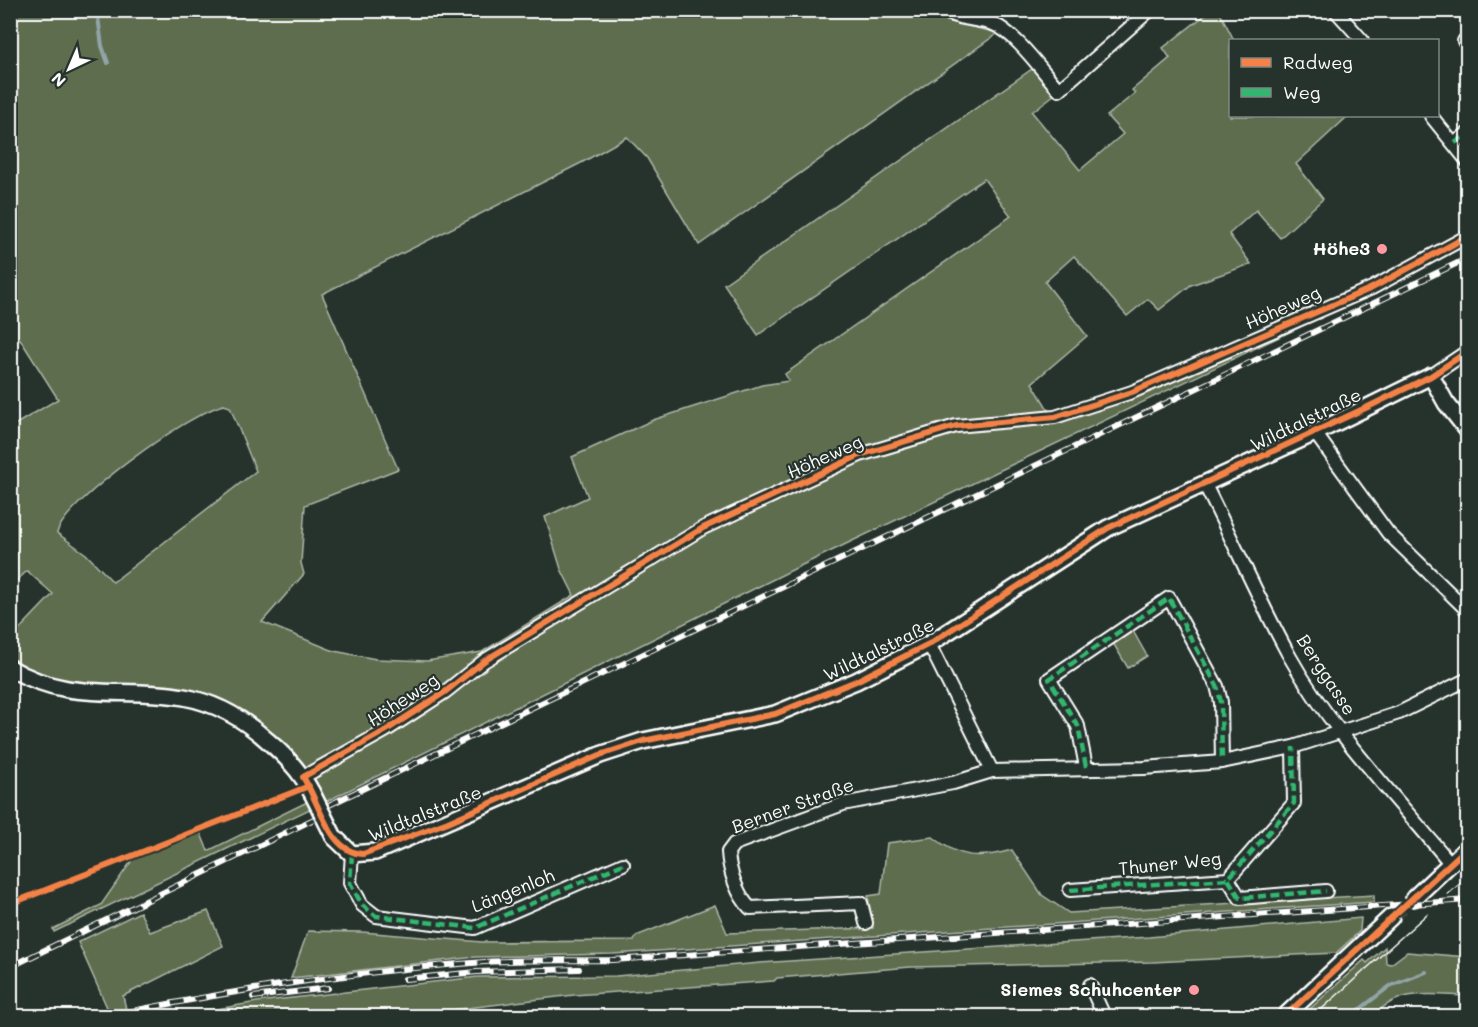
<svg xmlns="http://www.w3.org/2000/svg" width="1478" height="1027" viewBox="0 0 1478 1027" font-family="Mali,sans-serif">
  <style>
    .green { fill: #5e6d4f; stroke: #aeb6a7; stroke-width: 1.5; fill-rule: evenodd }
    .lines { fill: none; stroke-linecap: round; stroke-linejoin: round }
    .stream { stroke: #91a5a8; stroke-width: 4 }
    .tertiary-tunnel { stroke: #3c4742; stroke-width: 15; stroke-dasharray: 15 8; stroke-linecap: butt }
    .minor-casing { stroke: #fff; stroke-width: 16 }
    .tertiary-casing { stroke: #fff; stroke-width: 20 }
    .minor { stroke: #26332d; stroke-width: 12 }
    .tertiary { stroke: #26332d; stroke-width: 15 }
    .tram { stroke: #fff; stroke-width: 1.5 }
    .rail-casing { stroke: #fff; stroke-width: 6 }
    .rail { stroke: #26332d; stroke-width: 4; stroke-dasharray: 11; stroke-linecap: butt }
    .tertiary-bridge-casing { stroke: #fff; stroke-width: 20; stroke-linecap: butt }
    .tertiary-bridge { stroke: #26332d; stroke-width: 15 }
    .quiet { stroke: #33b770; stroke-width: 4.5; stroke-dasharray: 9 4.5; stroke-linecap: butt }
    .cycleway-casing { stroke: #26332d; stroke-width: 10 }
    .cycleway { stroke: #f48246; stroke-width: 6 }
    .poi-dot { fill: #ff9aa2; stroke: #26332d; stroke-width: 2 }
    .labels { text-anchor: middle; stroke-width: 4.5; stroke-linejoin: round; paint-order: stroke }
    .poi-label { font-size: 18px; font-weight: bold; fill: #fff; stroke: #26332d; text-anchor: end }
    .street-label { font-size: 18px; fill: #fff; stroke: #26332d }
  </style>
  <rect width="100%" height="100%" fill="#26332d"/>
  <filter id="ink" filterUnits="userSpaceOnUse"><feTurbulence type="fractalNoise" baseFrequency=".0167" numOctaves="2"/><feDisplacementMap in="SourceGraphic" scale="12" xChannelSelector="R" yChannelSelector="G"/><feConvolveMatrix kernelMatrix="1 2 1 2 8 2 1 2 1" color-interpolation-filters="sRGB"/></filter>
  <g filter="url(#ink)">
    <g class="green">
      <path d="M 935,10 L 947,21 L 998,33 L 699,245 L 647,158 L 627,137 L 581,163 L 322,294 L 398,469 L 305,505 L 301,563 L 304,574 L 262,622 L 334,651 L 376,659 L 427,661 L 482,652 L 574,595 L 561,569 L 545,517 L 588,497 L 572,457 L 653,420 L 762,385 L 789,381 L 785,374 L 1011,216 L 984,179 L 758,335 L 724,284 L 1032,69 L 1055,94 L 1032,112 L 1080,170 L 1123,134 L 1107,116 L 1135,93 L 1132,90 L 1170,58 L 1163,48 L 1210,11 L 1219,11 L 1234,40 L 1230,40 L 1230,116 L 1347,117 L 1296,164 L 1323,199 L 1280,238 L 1256,210 L 1229,234 L 1251,264 L 1191,285 L 1159,310 L 1148,299 L 1127,316 L 1074,256 L 1045,282 L 1087,336 L 1032,383 L 1055,421 L 1300,325 L 1300,327 L 800,566 L 325,802 L 319,790 L 306,796 C 301,787 296,777 289,769 C 265,741 224,714 189,706 C 151,697 104,701 65,698 L 63,683 L 31,671 L 11,660 L 11,638 L 53,594 L 27,571 L 13,584 L 11,583 L 11,427 L 58,399 L 20,339 L 11,336 L 10,11 ZM 224,405 L 230,407 L 256,471 L 113,582 L 86,554 L 57,533 C 65,501 191,412 224,405 Z"/>
      <polygon points="1133,631 1147,656 1128,668 1113,643"/>
      <polygon points="309,801 312,808 54,932 53,929 101,905 135,856 134,854 199,829 208,851"/>
      <path d="M 933,837 C 960,859 979,859 1012,850 L 1042,895 L 1069,913 L 1374,895 L 1374,902 L 613,954 L 476,957 L 291,978 L 308,931 L 362,932 L 482,942 L 634,941 L 636,936 L 715,905 L 727,933 L 873,928 L 868,896 L 881,894 L 887,843 Z"/>
      <polygon points="208,911 223,946 123,996 126,1009 109,1012 78,942 140,912 150,932"/>
      <polygon points="1361,918 1360,931 1336,953 1153,962 911,967 777,978 774,981 574,995 401,1016 178,1016 257,1002 478,977 616,976 760,963 1149,937"/>
      <path d="M 1385,947 L 1386,963 L 1391,964 L 1407,952 L 1467,957 L 1467,996 C 1433,995 1399,987 1374,1016 L 1302,1016 L 1364,960 L 1367,963 Z"/>
    </g>
    <g class="lines">
      <g class="stream">
        <polyline points="97,10 102,46 108,63"/>
        <polyline points="1351,1016 1390,986 1426,972"/>
      </g>
      <polyline class="tertiary-tunnel" points="1391,917 1414,898"/>
      <g class="minor-casing">
        <g id="minor">
          <path d="M 944,10 C 959,21 977,18 993,24 C 1015,32 1043,72 1059,90 L 1150,10"/>
          <polyline points="1335,10 1362,40"/>
          <polyline points="1464,41 1468,47"/>
          <polyline points="1431,116 1468,162"/>
          <polyline points="1455,143 1468,133"/>
          <polyline points="1431,376 1468,351"/>
          <polyline points="1315,433 1388,533 1468,611"/>
          <path d="M 1205,485 C 1234,542 1259,601 1290,657 C 1332,732 1396,797 1450,863"/>
          <polyline points="1086,767 1078,726 1049,679 1169,598 1217,686 1221,702 1222,762"/>
          <polyline points="992,771 1144,768 1222,762 1293,747 1399,713 1468,679"/>
          <polyline points="303,777 385,731 445,692 484,661 703,528 860,455 956,426 1055,417 1132,392 1372,288 1468,236"/>
          <polyline points="352,854 350,883 362,905 376,916 475,928 623,864"/>
          <polyline points="1228,879 1240,898 1326,891"/>
          <polyline points="1070,890 1228,879 1294,803 1293,747"/>
          <path d="M 866,923 L 861,903 L 750,908 C 737,895 729,870 728,852 L 734,844 L 843,804 L 953,783 L 992,771 L 929,644"/>
          <polyline points="1090,985 1104,1016"/>
        </g>
      </g>
      <g class="tertiary-casing">
        <g id="tertiary">
          <path d="M 10,668 C 71,704 121,686 184,697 C 217,703 244,719 268,741 C 286,756 301,772 312,793"/>
          <polyline points="334,837 352,854 375,852 600,755 643,741 775,714 856,681 929,644 1108,528 1315,433 1431,376 1446,403 1468,431"/>
          <polyline points="1414,898 1468,847"/>
          <polyline points="1285,1016 1391,917"/>
        </g>
      </g>
      <use href="#minor" class="minor"/>
      <use href="#tertiary" class="tertiary"/>
      <g class="tram">
        <polyline points="1448,894 1468,877"/>
        <polyline points="1314,1016 1427,914"/>
      </g>
      <g class="rail-casing">
        <g id="rail">
          <polyline points="329,805 1468,258"/>
          <polyline points="10,967 316,818"/>
          <polyline points="405,979 477,972 579,969"/>
          <polyline points="253,997 328,988"/>
          <path d="M 108,1016 C 229,991 350,972 472,963 C 519,959 567,961 613,960 L 1468,900"/>
        </g>
      </g>
      <use href="#rail" class="rail"/>
      <g class="tertiary-bridge-casing">
        <polyline id="tertiary-bridge" points="312,793 334,837"/>
      </g>
      <use href="#tertiary-bridge" class="tertiary-bridge"/>
      <g class="quiet">
        <polyline points="1464,41 1468,47"/>
        <polyline points="1455,143 1468,133"/>
        <polyline points="1086,767 1078,726 1049,679 1169,598 1217,686 1221,702 1222,762"/>
        <polyline points="352,854 350,883 362,905 376,916 475,928 623,864"/>
        <polyline points="1228,879 1240,898 1326,891"/>
        <polyline points="1070,890 1228,879 1294,803 1293,747"/>
      </g>
      <g class="cycleway-casing">
        <g id="cycleway">
          <path d="M 1468,236 L 1372,288 L 1132,392 L 1055,417 L 956,426 L 860,455 L 703,528 L 484,661 L 445,692 L 385,731 L 303,777 C 319,801 329,853 363,854 L 448,822 L 600,755 L 643,741 L 775,714 L 856,681 L 929,644 L 1108,528 L 1372,405 L 1431,376 L 1468,351"/>
          <polyline points="10,904 309,786"/>
          <polyline points="1285,1016 1468,847"/>
        </g>
      </g>
      <use href="#cycleway" class="cycleway"/>
    </g>
  </g>
  <g class="poi-dot">
    <circle cx="1382" cy="249" r="6"/>
    <circle cx="1194" cy="990" r="6"/>
  </g>
  <g class="labels">
    <g class="poi-label">
      <text x="1370" y="255">Höhe3</text>
      <text x="1182" y="996">Siemes Schuhcenter</text>
    </g>
    <g class="street-label">
      <text transform="translate(1283 308) rotate(-24)" y="6">Höheweg</text>
      <text transform="translate(1306 420) rotate(-26)" y="6">Wildtalstraße</text>
      <text transform="translate(825 457) rotate(-24)" y="6">Höheweg</text>
      <text transform="translate(879 650) rotate(-26)" y="6">Wildtalstraße</text>
      <text transform="translate(1326 675) rotate(57)" y="6">Berggasse</text>
      <text transform="translate(403 700) rotate(-33)" y="6">Höheweg</text>
      <text transform="translate(793 806) rotate(-20)" y="6">Berner Straße</text>
      <text transform="translate(425 814) rotate(-22)" y="6">Wildtalstraße</text>
      <text transform="translate(1170 864) rotate(-6)" y="6">Thuner Weg</text>
      <text transform="translate(513 891) rotate(-22)" y="6">Längenloh</text>
    </g>
  </g>
  <rect width="1478" height="1027" fill="none" stroke="#26332d" stroke-width="36"/>
  <rect x="18" y="18" width="1442" height="991" fill="none" stroke="#fff" stroke-width="2" filter="url(#ink)"/>
  <rect x="1229" y="39" width="210" height="78" fill="#26332d" stroke="#7d8581" stroke-width="1.5"/>
  <rect x="1241" y="58" width="30" height="9" fill="#f48246" stroke="#7d8581" stroke-width="1.5"/>
  <text x="1283" y="69" font-size="18" fill="#ffffff">Radweg</text>
  <rect x="1241" y="88" width="30" height="9" fill="#33b770" stroke="#7d8581" stroke-width="1.5"/>
  <text x="1283" y="99" font-size="18" fill="#ffffff">Weg</text>
  <g transform="translate(69 69) rotate(224)" stroke="#26332d" stroke-width="4.5" paint-order="stroke">
  <path d="M0-4.5L10 22L0 15L-10 22Z" fill="#ffffff"/>
  <text y="-9" font-size="16" font-weight="bold" text-anchor="middle" fill="#ffffff">N</text>
  </g>
</svg>
